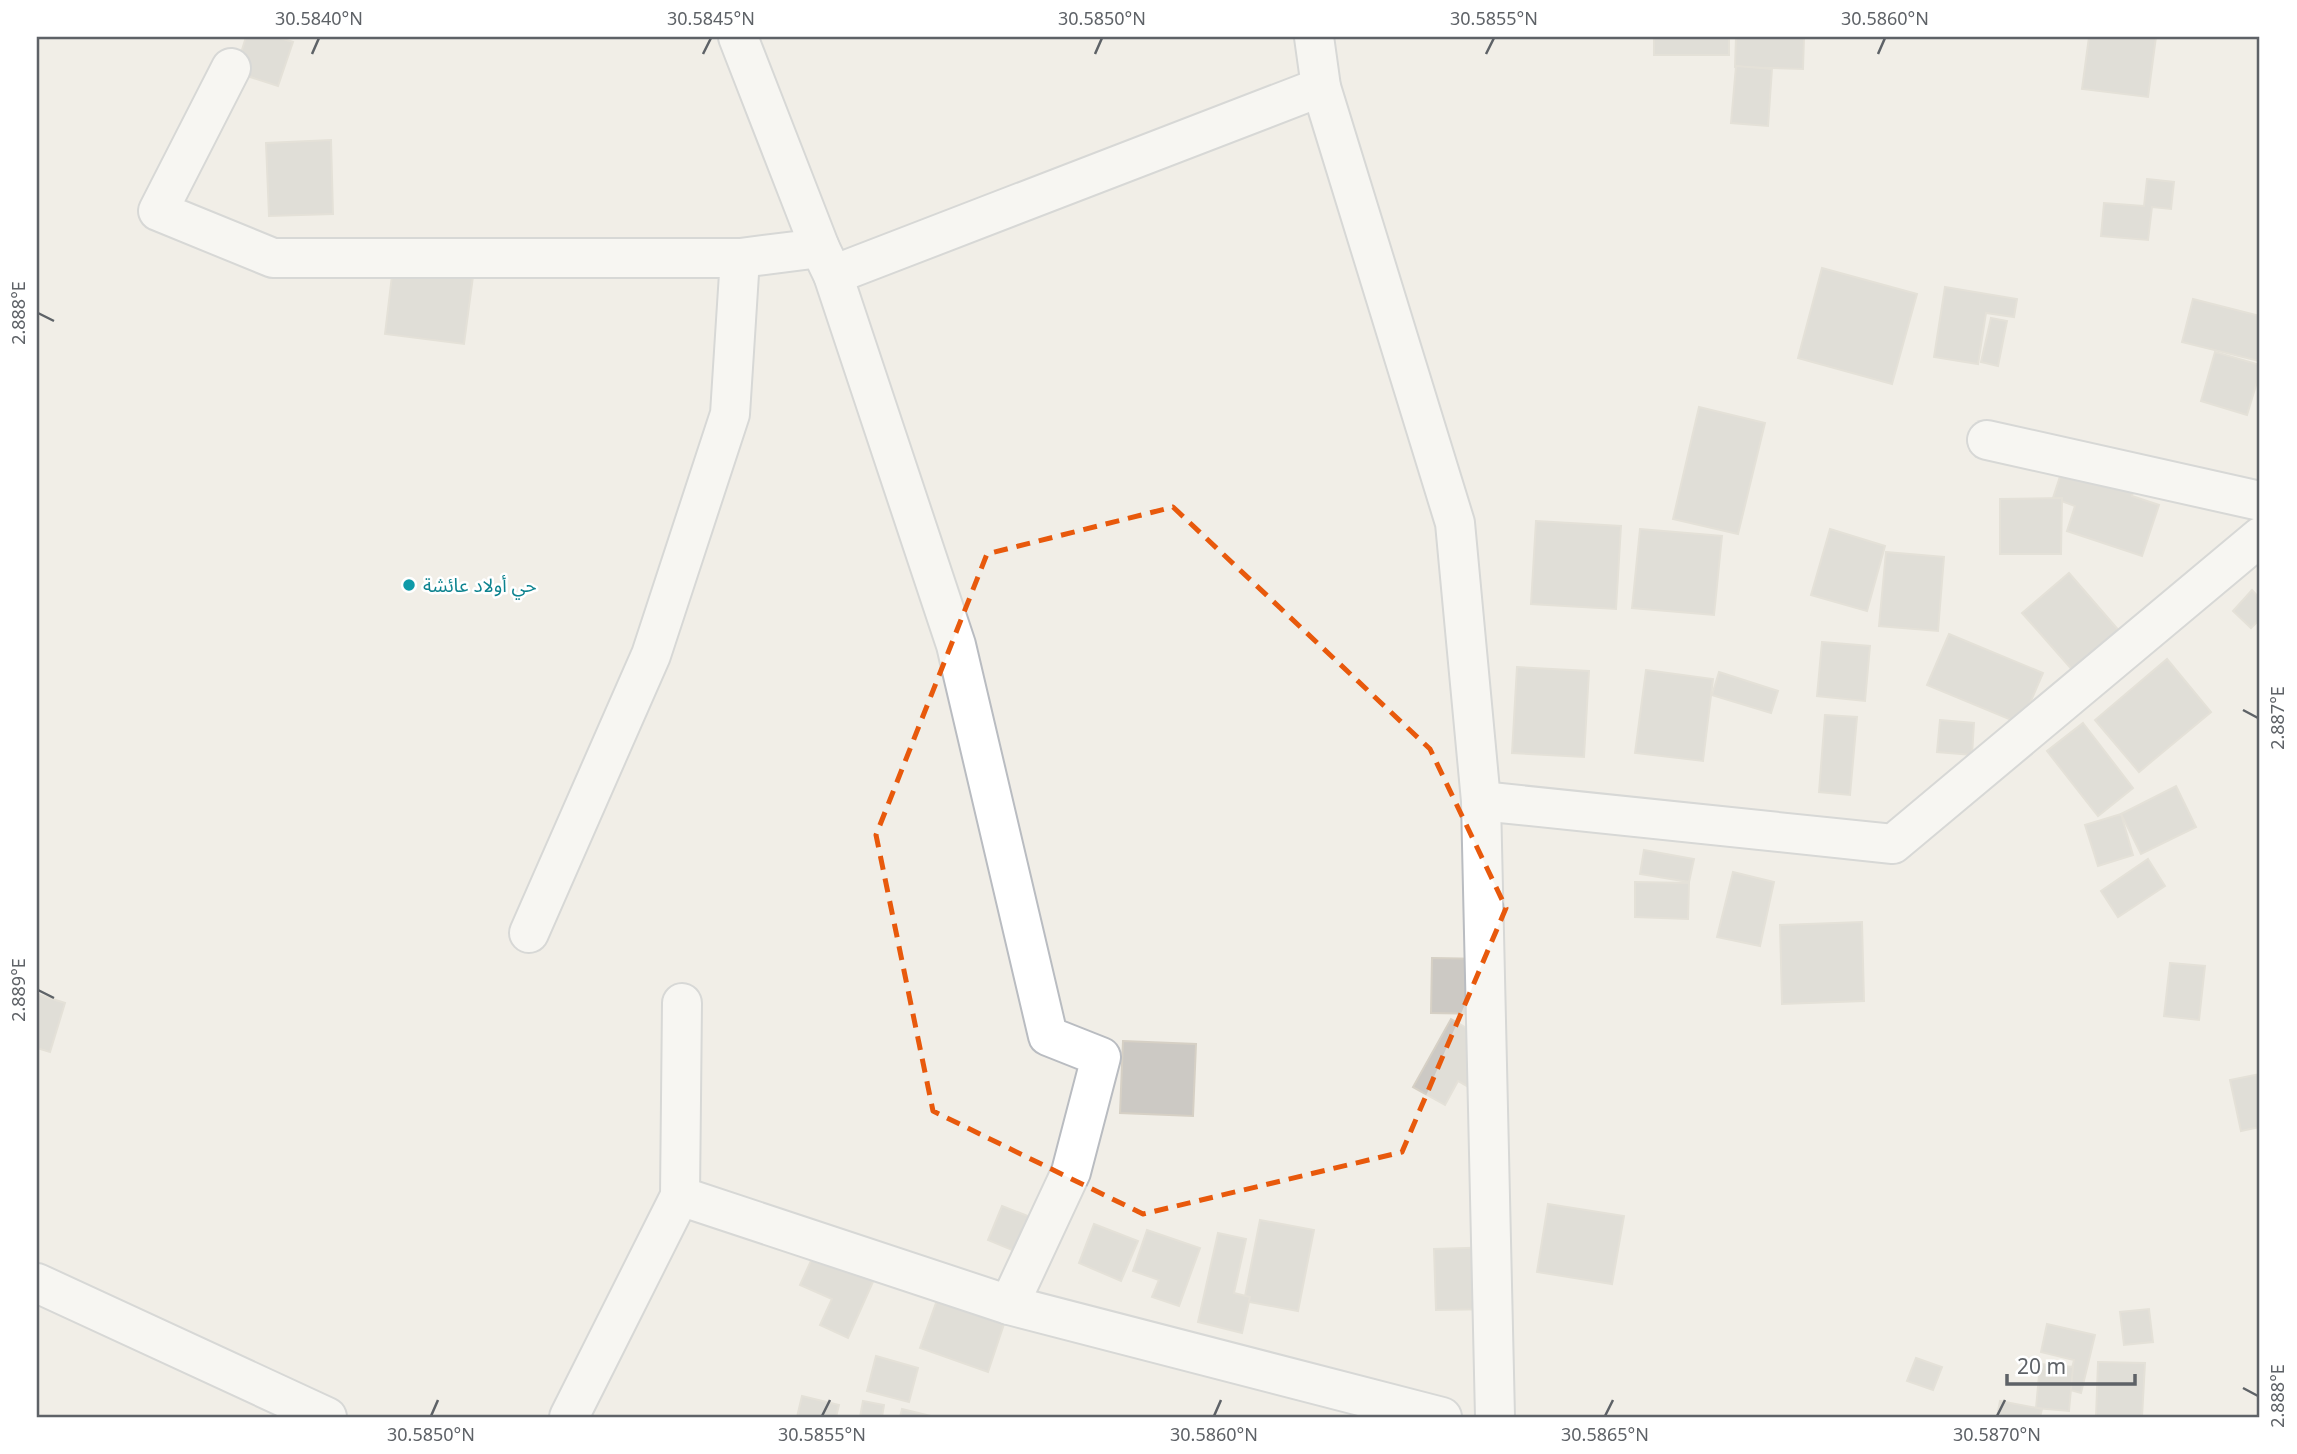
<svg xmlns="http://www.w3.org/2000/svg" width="2297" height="1454" viewBox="0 0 2297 1454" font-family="'Noto Sans','Noto Sans Arabic',sans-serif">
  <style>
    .building { fill: #ccc9c4; stroke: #d6d0c5; stroke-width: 2 }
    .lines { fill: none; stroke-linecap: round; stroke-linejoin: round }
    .minor-casing { stroke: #b9bcc1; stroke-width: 42 }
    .minor { stroke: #fff; stroke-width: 38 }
    .marked { fill: none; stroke: #e8590c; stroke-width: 5; stroke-dasharray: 14 9; stroke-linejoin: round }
    .ticks { fill: none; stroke: #5e6267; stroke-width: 2.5 }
    .culture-dot { fill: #0f9aa8; stroke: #fff; stroke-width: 2.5 }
    .labels { text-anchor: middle; stroke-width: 5; stroke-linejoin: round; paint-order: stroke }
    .culture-label { font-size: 19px; fill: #0d838f; stroke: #fff; text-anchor: start }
    .neatline { fill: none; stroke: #5e6267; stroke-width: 2.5 }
    .ticks-label { font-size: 18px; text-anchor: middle; fill: #5e6267 }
  </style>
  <rect width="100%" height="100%" fill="#f1eee7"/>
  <g class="building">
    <polygon points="246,37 277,37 293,42 278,86 235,72"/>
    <rect x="1654" y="37" width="75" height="18"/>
    <polygon points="1736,37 1804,37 1803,69 1735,67"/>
    <polygon points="2089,37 2156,37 2148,97 2082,89"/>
    <polygon points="1736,66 1772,69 1768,126 1731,123"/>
    <polygon points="331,140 333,214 269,216 266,143"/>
    <polygon points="2147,179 2174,182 2171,209 2152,207 2148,240 2101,236 2104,203 2144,206"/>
    <polygon points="394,259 474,269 464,344 385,334"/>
    <polygon points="1822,268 1917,294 1892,384 1798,358"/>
    <polygon points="1945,287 2017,299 2014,317 1986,313 1978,364 1934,357"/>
    <polygon points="2193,299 2260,316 2259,361 2182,342"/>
    <polygon points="1991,318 2007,321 1998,366 1981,362"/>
    <polygon points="2215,352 2260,365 2260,372 2247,415 2201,401"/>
    <polygon points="1699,407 1765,423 1738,534 1673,519"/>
    <polygon points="2069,449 2139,473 2132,496 2159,505 2142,556 2067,531 2075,506 2053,498"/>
    <polygon points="2062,498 2061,554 2000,554 2000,499"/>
    <polygon points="1536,521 1621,526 1616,609 1531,604"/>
    <polygon points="1640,529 1722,536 1714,615 1632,608"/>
    <polygon points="1830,529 1885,546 1867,611 1811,595"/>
    <polygon points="1886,552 1944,557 1938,631 1879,626"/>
    <polygon points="2069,573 2121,633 2075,673 2022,613"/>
    <polygon points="2252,590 2260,599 2260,619 2251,628 2233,611"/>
    <polygon points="1949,634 2043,673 2021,724 1927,685"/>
    <polygon points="1822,642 1870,646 1865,701 1817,696"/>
    <polygon points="2167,659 2211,712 2139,772 2095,720"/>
    <polygon points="1517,667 1589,671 1584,757 1512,753"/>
    <polygon points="1646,670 1713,679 1703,761 1635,753"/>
    <polygon points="1719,672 1778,691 1771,713 1712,695"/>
    <polygon points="1825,715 1857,717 1850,795 1819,792"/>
    <polygon points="1940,720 1974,723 1972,755 1937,752"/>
    <polygon points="2083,723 2133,788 2098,816 2047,751"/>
    <polygon points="2176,786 2196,827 2141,854 2121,814"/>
    <polygon points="2121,814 2133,855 2098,866 2085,825"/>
    <polygon points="1644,850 1694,859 1689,882 1640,874"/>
    <polygon points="2148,859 2165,886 2118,917 2101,891"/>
    <polygon points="1733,872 1774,882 1760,946 1717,937"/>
    <polygon points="1635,882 1689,883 1688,919 1635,917"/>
    <polygon points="1862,922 1864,1001 1782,1004 1780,925"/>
    <polygon points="1432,958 1488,959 1487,1014 1431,1013"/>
    <polygon points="2170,963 2205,966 2199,1020 2164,1016"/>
    <polygon points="37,994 65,1003 50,1052 37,1048"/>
    <polygon points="1451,1019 1501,1048 1477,1092 1458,1081 1445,1105 1413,1087"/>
    <polygon points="1123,1041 1196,1044 1193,1116 1120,1113"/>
    <polygon points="2260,1074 2260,1127 2241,1131 2230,1080"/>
    <polygon points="1548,1204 1624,1216 1612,1284 1537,1272"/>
    <polygon points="1002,1206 1038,1220 1024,1255 988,1240"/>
    <polygon points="1260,1220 1314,1230 1298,1311 1244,1301"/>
    <polygon points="1094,1224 1138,1241 1121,1281 1079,1263"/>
    <polygon points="825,1230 884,1257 848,1338 820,1325 832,1299 800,1285"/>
    <polygon points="1147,1230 1200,1248 1179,1306 1152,1297 1159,1280 1133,1271"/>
    <polygon points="1218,1233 1246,1239 1234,1293 1250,1297 1242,1333 1198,1322"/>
    <polygon points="1498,1247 1499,1309 1436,1310 1434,1249"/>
    <polygon points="942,1286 1009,1309 988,1372 920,1348"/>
    <polygon points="2149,1309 2153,1342 2124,1345 2120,1312"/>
    <polygon points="2047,1324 2095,1335 2081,1393 2067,1389 2074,1360 2041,1352"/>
    <polygon points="876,1356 918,1368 909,1402 867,1391"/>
    <polygon points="1916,1358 1942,1367 1933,1390 1907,1381"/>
    <polygon points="2098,1362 2145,1363 2142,1417 2096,1417"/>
    <polygon points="2040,1364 2073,1367 2069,1411 2036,1408"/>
    <polygon points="802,1396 839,1405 836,1417 797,1417"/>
    <polygon points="863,1401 884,1405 882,1417 860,1417"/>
    <polygon points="2000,1401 2042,1409 2040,1417 1997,1417"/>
    <polygon points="902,1409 935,1417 900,1417"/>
  </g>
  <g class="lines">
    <g class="minor-casing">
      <g id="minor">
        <polyline points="738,37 820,248 833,275 956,645 1048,1036 1101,1057 1071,1172 1009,1305"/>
        <polyline points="1314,37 1321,87 1455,523 1481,801 1495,1417"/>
        <polyline points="231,68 158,211 273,258 740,258 820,248"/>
        <polyline points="833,275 1321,87"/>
        <polyline points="1987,440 2260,501"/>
        <polyline points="1481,801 1893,844 2260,537"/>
        <polyline points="529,933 651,655 730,414 740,258"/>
        <polyline points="680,1196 1009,1305 1442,1417"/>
        <polyline points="37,1283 327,1417"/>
        <polyline points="569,1417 680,1196 682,1003"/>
      </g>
    </g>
    <use href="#minor" class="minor"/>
  </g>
  <path d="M0 0H2297V1454H0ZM 1173,507 L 1430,749 L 1506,908 L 1402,1152 L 1143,1214 L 933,1111 L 876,835 L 987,554 Z" fill="#f1eee7" fill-opacity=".55" fill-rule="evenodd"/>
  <path class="marked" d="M 1173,507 L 1430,749 L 1506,908 L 1402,1152 L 1143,1214 L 933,1111 L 876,835 L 987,554 Z"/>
  <path class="ticks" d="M 312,54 L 319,38M 703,54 L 711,38M 1095,54 L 1102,38M 1486,54 L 1494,38M 1878,54 L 1885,38M 38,313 L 54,321M 2243,710 L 2258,718M 38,990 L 54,998M 2243,1388 L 2258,1396M 431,1416 L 438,1400M 822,1416 L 830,1400M 1214,1416 L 1221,1400M 1605,1416 L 1613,1400M 1997,1416 L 2005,1400"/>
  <circle class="culture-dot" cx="409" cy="585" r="7"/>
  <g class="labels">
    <g class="culture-label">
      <text x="423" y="592">حي أولاد عائشة</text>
    </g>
  </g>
  <rect width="2297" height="1454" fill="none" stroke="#ffffff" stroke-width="77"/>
  <path d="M2007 1374v10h128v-10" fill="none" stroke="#5e6267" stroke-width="3.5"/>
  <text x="2017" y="1374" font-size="21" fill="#5e6267" stroke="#ffffff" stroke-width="5" paint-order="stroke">20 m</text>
  <rect x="38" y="38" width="2220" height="1378" class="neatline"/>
  <g class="ticks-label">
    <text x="319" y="25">30.5840°N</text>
    <text x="711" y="25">30.5845°N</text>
    <text x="1102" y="25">30.5850°N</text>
    <text x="1494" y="25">30.5855°N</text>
    <text x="1885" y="25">30.5860°N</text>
    <text transform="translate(19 313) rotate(-90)" y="6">2.888°E</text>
    <text transform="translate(2278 718) rotate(-90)" y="6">2.887°E</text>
    <text transform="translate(19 990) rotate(-90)" y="6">2.889°E</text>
    <text transform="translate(2278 1396) rotate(-90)" y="6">2.888°E</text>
    <text x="431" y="1441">30.5850°N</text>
    <text x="822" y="1441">30.5855°N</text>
    <text x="1214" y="1441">30.5860°N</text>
    <text x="1605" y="1441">30.5865°N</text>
    <text x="1997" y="1441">30.5870°N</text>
  </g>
</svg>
